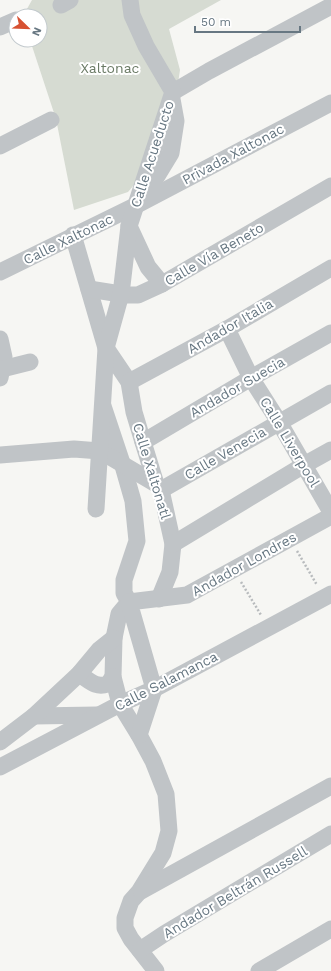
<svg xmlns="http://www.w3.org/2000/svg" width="331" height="971" viewBox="0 0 331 971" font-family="'Work Sans',sans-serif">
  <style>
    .green { fill: #d6dbd2 }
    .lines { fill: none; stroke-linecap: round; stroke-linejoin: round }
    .path { stroke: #b8bbbd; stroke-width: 2.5; stroke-dasharray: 2 2; stroke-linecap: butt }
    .minor { stroke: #c0c4c7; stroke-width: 17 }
    .labels { text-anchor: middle; stroke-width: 4; stroke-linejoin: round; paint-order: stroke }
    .park-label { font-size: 14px; fill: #6a7a65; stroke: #fff }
    .street-label { font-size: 14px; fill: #677782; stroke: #fff }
  </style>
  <rect width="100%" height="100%" fill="#f6f6f3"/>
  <polygon class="green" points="32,0 221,0 169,29 180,70 169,143 128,192 74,210 56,119 30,40 40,40 40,16 23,16"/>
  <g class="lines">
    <g class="path">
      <polyline points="297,551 317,585"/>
      <polyline points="241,582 261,615"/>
    </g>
    <g class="minor">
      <polyline points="61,5 70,0"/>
      <polyline points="0,27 16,20"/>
      <polyline points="173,92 209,71 331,6"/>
      <polyline points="0,146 51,120"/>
      <polyline points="143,189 157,176 171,153 176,121 172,99"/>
      <polyline points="129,226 148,267 162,284"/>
      <polyline points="73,235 106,348 129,382 134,412 143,442 156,484 161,490 173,544 170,572 159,599"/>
      <polyline points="0,272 135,206 331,103"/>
      <polyline points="89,289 127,295 138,295 162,284 331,186"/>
      <polyline points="227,329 251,378 279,422 331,512"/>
      <polyline points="0,339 4,357 0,378"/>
      <polyline points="2,369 30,362"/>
      <polyline points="129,382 227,329 331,268"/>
      <polyline points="103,406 123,466 133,501 137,541 124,580 124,593 129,602 119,614 114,638 113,677 120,704 139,735 153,761 166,794 169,831 163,853 139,892 131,901 125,918 125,928 131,939 156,971"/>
      <polyline points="143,442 251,378 331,333"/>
      <polyline points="0,455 74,449 100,451 156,484"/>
      <polyline points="161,490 331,393"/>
      <polyline points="96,509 106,348 121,294 129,226 173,92 146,46 132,15 130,0"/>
      <polyline points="173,544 304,465 331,450"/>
      <path d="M 79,674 C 90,681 95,688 108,684 L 113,677"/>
      <polyline points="34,716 97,715"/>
      <polyline points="139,735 154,689 129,602 187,595 331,516"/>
      <polyline points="0,742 34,716 79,674 99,650 114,638"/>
      <polyline points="0,767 120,704 154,689 331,594"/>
      <polyline points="141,891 331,786"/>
      <polyline points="140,950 164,934 331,834"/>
      <polyline points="259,971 331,929"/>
    </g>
  </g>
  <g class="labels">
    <g class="park-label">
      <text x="110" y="73">Xaltonac</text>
    </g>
    <g class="street-label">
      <text transform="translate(152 154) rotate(-72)" y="5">Calle Acueducto</text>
      <text transform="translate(233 154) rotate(-28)" y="5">Privada Xaltonac</text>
      <text transform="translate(68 239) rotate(-26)" y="5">Calle Xaltonac</text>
      <text transform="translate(214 254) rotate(-30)" y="5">Calle Vía Beneto</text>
      <text transform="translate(230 326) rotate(-30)" y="5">Andador Italia</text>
      <text transform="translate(237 387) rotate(-30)" y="5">Andador Suecia</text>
      <text transform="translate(290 442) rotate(59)" y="5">Calle Liverpool</text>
      <text transform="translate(225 453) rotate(-30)" y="5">Calle Venecia</text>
      <text transform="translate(152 471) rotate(73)" y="5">Calle Xaltonatl</text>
      <text transform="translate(244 564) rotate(-29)" y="5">Andador Londres</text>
      <text transform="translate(166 681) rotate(-27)" y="5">Calle Salamanca</text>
      <text transform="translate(235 892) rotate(-31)" y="5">Andador Beltrán Russell</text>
    </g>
  </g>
  <g transform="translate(28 28) rotate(113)"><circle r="19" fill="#ffffff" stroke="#c2c9cd"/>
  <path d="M0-3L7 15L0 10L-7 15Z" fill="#d75132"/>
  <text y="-6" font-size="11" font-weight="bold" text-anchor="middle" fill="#677782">N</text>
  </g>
  <path d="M195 26v6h105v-6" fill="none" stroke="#677782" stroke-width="2"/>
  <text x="201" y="26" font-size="12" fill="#677782" stroke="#ffffff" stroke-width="3" paint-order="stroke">50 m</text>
</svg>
